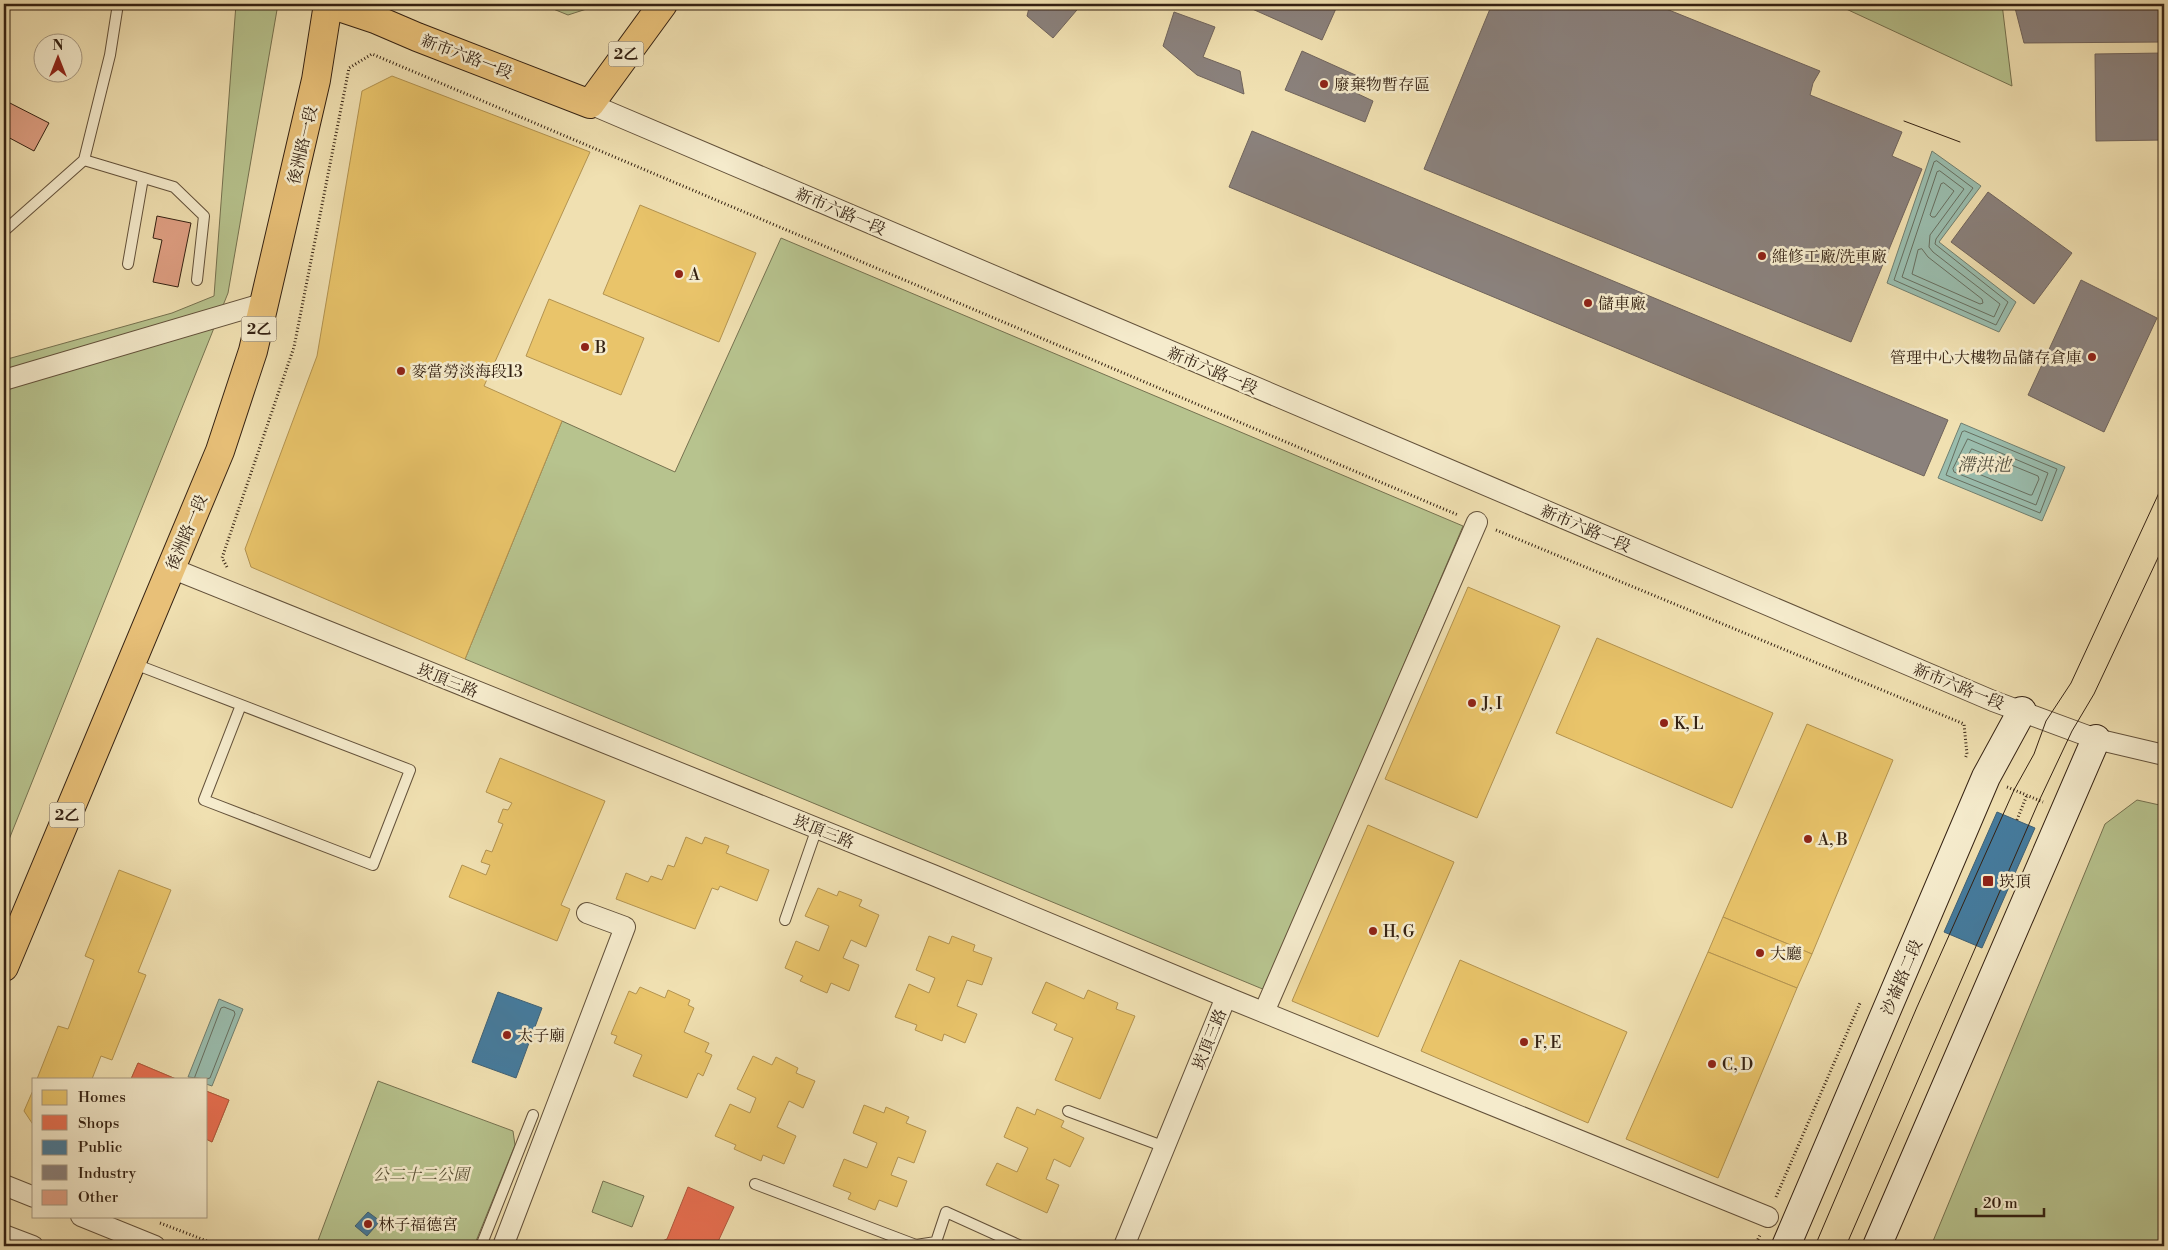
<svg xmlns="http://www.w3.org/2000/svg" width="2168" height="1250" viewBox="0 0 2168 1250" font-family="'Libre Bodoni','Noto Serif TC',serif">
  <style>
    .green { fill: #b7c38e; stroke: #767250 }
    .water { fill: #9abdae; stroke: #717f70 }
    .homes { fill: #e9c46a; stroke: #b39350 }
    .shops { fill: #e76f51; stroke: #b1583e }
    .public { fill: #457b9d; stroke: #406073 }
    .industry { fill: #8a817c; stroke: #70645c }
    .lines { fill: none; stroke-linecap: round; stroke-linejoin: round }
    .shore { stroke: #676f60; stroke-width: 1 }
    .building { fill: #e0a084; stroke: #342112 }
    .lane-casing { stroke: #63513a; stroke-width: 12 }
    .street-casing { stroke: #63513a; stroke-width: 22 }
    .secondary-casing { stroke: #342112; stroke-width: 30 }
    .primary-casing { stroke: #342112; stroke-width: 30 }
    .path { stroke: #342112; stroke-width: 3; stroke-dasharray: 1 2.5; stroke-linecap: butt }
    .lane { stroke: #f5ebcc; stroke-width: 10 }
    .street { stroke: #f5ebcc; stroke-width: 20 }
    .secondary { stroke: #f5ebcc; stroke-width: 28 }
    .primary { stroke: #e8c078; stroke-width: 28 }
    .tram { stroke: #342112; stroke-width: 1 }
    .poi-dot { fill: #8f2418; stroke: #f5ebcc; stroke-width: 2 }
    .labels { text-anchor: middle; stroke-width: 5; stroke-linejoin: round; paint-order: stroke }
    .shield { fill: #f5ebcc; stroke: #6e5e4a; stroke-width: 1 }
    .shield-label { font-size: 15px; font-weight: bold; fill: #342112 }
    .street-label { font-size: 16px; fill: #342112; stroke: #f5ebcc }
    .poi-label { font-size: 16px; fill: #342112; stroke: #f5ebcc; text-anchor: start }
    .park-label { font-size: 16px; font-style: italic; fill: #5b5237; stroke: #f5ebcc }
    .water-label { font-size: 18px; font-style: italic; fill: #535041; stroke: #f5ebcc }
  </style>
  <rect width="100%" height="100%" fill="#f0e0b1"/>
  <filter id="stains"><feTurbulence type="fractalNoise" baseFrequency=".004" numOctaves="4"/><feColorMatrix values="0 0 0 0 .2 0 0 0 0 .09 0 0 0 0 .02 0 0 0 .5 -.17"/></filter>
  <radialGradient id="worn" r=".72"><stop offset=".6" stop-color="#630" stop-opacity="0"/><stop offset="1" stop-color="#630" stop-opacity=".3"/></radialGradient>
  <g class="green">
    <polygon points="236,4 278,4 228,293 4,852 4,360 172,313 214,296"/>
    <polygon points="541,4 602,4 568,15"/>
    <polygon points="1846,4 2002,4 2012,86 1844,8"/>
    <polygon points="781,238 1463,526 1265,990 465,659 562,421 675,472"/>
    <polygon points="2137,800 2164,806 2164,1246 1931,1246 2105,824"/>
    <polygon points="378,1081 513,1131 515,1145 474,1246 316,1246"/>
    <polygon points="603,1181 644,1196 632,1227 592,1212"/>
  </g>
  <g class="water">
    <polygon points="1932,151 1981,186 1939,242 2016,302 1999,332 1887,283"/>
    <polygon points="1961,423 2065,467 2042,521 1938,478"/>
    <polygon points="219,999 243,1009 212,1086 206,1084 206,1079 188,1077"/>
  </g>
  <g class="homes">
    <polygon points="392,76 590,152 484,386 562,421 465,659 251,567 245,549 317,356 362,91"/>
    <polygon points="640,205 756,253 719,342 603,294"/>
    <polygon points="549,299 644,338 621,395 526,356"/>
    <polygon points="1468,587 1560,626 1477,818 1385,779"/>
    <polygon points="1597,638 1773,713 1732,808 1556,733"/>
    <polygon points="1807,724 1893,760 1812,954 1723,917"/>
    <polygon points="500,758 605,801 561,905 570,909 557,941 449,897 462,865 486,875 490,865 481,862 486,850 492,852 503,824 498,822 503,809 508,810 512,803 486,792"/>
    <polygon points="1368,825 1454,862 1378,1037 1292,1001"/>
    <polygon points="686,837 702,844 705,837 729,846 726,853 769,870 757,901 720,886 718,890 712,888 695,929 616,899 626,873 648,882 651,876 662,880 668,865 674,867"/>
    <polygon points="119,870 171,890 138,972 146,975 112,1060 101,1056 92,1079 37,1079 58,1026 68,1029 94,960 85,956"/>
    <polygon points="818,888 837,896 839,891 862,900 859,906 879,915 866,947 851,940 843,958 859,965 849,991 831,983 827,993 800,981 803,976 785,968 796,941 819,951 829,926 805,916"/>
    <polygon points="1723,917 1812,954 1797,988 1708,952"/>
    <polygon points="929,936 949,944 952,936 975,945 973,951 992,958 982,985 967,980 957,1006 977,1014 965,1043 944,1034 942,1041 915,1030 917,1025 895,1017 909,984 929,993 935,978 916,970"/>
    <polygon points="1708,952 1797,988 1718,1178 1626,1139"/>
    <polygon points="1460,960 1627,1032 1588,1123 1421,1051"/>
    <polygon points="1046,982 1084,999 1088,990 1118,1003 1116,1009 1135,1016 1100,1099 1055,1080 1073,1038 1054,1030 1057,1024 1032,1013"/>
    <polygon points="640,987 665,998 668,990 690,1000 688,1005 694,1008 684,1032 709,1043 705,1052 712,1055 703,1076 698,1073 687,1098 633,1076 642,1055 614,1043 617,1036 611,1034 629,991 636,994"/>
    <polygon points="753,1056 772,1065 776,1057 798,1068 796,1073 815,1081 803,1108 789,1101 777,1127 796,1136 784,1164 763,1155 761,1161 734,1149 736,1145 715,1136 730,1104 750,1113 756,1098 737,1089"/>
    <polygon points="138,1063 176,1079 131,1079"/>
    <polygon points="34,1088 34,1126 24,1111"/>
    <polygon points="206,1091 229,1100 212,1142 206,1139"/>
    <polygon points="864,1105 884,1113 886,1107 909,1117 906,1123 926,1131 914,1163 898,1157 891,1175 907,1181 897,1207 879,1200 875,1210 848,1199 851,1193 833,1186 844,1159 867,1168 877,1143 853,1133"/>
    <polygon points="1017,1107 1035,1115 1037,1109 1064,1121 1061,1127 1084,1138 1070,1167 1054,1159 1046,1179 1059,1185 1047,1213 986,1185 997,1163 1017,1172 1028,1148 1004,1137"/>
  </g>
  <g class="shops">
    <polygon points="138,1063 176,1079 131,1079"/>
    <polygon points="206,1091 229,1100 212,1142 206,1139"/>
    <polygon points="688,1187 734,1207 716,1246 651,1246 667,1239"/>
  </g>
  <g class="public">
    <polygon points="1997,812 2035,828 1982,948 1944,932"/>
    <polygon points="498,992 542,1008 516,1078 472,1062"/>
    <polygon points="368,1212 380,1221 367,1236 355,1226"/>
  </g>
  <g class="industry">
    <polygon points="1030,4 1082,4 1053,38 1027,16"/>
    <polygon points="1241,4 1338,4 1322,40"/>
    <polygon points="1492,4 1654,4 1820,71 1813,83 1810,95 1902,132 1892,156 1922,169 1851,342 1424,169"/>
    <polygon points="2014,4 2164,4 2164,42 2024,43"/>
    <polygon points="1174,12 1215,27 1203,57 1240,71 1244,94 1197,75 1163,46"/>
    <polygon points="1302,51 1362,78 1356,93 1373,101 1365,122 1285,90"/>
    <polygon points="2164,53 2164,140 2096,141 2095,54"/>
    <polygon points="1252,131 1948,420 1924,476 1229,187"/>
    <polygon points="1988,192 2072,253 2034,304 1951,242"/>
    <polygon points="2081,280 2157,318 2104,432 2028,395"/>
  </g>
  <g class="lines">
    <g class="shore">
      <polygon points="1937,161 1973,188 1936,239 1935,244 2008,302 1996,325 1894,280 1934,162"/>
      <polygon points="1940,171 1964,189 1930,235 1929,247 1933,252 2000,304 1994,317 1902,277 1937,172"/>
      <polygon points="1944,183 1954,191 1935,217 1932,217 1930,215 1941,184"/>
      <polygon points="1922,249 1928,257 1982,299 1983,303 1980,304 1912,274 1918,250"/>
      <polygon points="1965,431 2057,469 2040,513 1946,475 1962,432"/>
      <polygon points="1968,439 2048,473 2036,505 1954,472 1953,469"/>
      <polygon points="1972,449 2038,476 2039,479 2032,495 2030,495 1964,468 1963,465"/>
      <polyline points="194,1079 221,1008 224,1007 234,1011 235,1014 210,1078 206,1079"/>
    </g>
  </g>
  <g class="building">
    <polygon points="4,100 49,123 34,151 4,135"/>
    <polygon points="157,216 191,223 178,287 153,282 162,240 153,238"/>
  </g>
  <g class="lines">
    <g class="lane-casing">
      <g id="lane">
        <polyline points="84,160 174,187 204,216 197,280"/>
        <polyline points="4,231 84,160 110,55 118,4"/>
        <polyline points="128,264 143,178"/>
        <polyline points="132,663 410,770 373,865 204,800 241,705"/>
        <polyline points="785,920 817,828"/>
        <polyline points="1068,1111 1165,1147"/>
        <polyline points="755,1184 916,1245 936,1242 946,1212 1021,1246"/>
        <polyline points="481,1246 533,1115"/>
      </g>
    </g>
    <g class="street-casing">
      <g id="street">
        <polyline points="590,104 1993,701 2096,739 2164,755"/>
        <polyline points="4,380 265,303"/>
        <polyline points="171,568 933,875 1226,997 1124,1246"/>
        <polyline points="1226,997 1768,1217"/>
        <polyline points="1264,1012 1477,522"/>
        <polyline points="4,1185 34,1197"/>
        <polyline points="81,1216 155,1246"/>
        <polyline points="4,1235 33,1246"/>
        <polyline points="503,1246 625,927 587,913"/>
      </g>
    </g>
    <g class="secondary-casing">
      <g id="secondary">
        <polyline points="1786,1246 1986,777 2022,711"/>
        <polyline points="1877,1246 2096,739"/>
      </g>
    </g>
    <g class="primary-casing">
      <g id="primary">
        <polyline points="330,4 375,19 417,37 590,104 663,4"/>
        <polyline points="4,967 220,451 253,351 316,80 328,4"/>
      </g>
    </g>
    <g class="path">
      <polyline points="1496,530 1964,724 1967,754 1965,759"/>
      <polyline points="227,567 222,558 294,347 349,68 372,54 1458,515"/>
      <polyline points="2007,787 2043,802"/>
      <polyline points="2017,820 2027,795"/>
      <polyline points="1776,1197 1860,1003"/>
      <polyline points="160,1223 220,1246"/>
      <polyline points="1755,1246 1760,1235"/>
    </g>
    <use href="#lane" class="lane"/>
    <use href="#street" class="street"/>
    <use href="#secondary" class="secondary"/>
    <use href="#primary" class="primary"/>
    <g class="tram">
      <polyline points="1904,121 1960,142"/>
      <polyline points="1815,1246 1917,1007 2014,790 2034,754 2046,721 2071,683 2164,482"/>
      <polyline points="1846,1246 2039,801 2072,731 2094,694 2164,545"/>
    </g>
  </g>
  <g class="poi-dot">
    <circle cx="1324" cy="84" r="5"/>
    <circle cx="1762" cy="256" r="5"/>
    <circle cx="679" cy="274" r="5"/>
    <circle cx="1588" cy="303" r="5"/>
    <circle cx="585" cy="347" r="5"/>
    <circle cx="2092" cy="357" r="5"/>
    <circle cx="401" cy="371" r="5"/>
    <circle cx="1472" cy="703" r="5"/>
    <circle cx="1664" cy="723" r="5"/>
    <circle cx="1808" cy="839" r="5"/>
    <rect x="1982" y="875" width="12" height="12" rx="2.5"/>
    <circle cx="1373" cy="931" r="5"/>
    <circle cx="1760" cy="953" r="5"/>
    <circle cx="507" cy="1035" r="5"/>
    <circle cx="1524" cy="1042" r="5"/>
    <circle cx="1712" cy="1064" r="5"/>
    <circle cx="368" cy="1224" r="5"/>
  </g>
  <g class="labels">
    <g class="shield">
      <rect x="608.5" y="41.5" width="35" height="25" rx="4"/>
      <rect x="241.5" y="316.5" width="35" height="25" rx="4"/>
      <rect x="49.5" y="802.5" width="35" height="25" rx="4"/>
    </g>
    <g class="shield-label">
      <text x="626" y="59">2乙</text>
      <text x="259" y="334">2乙</text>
      <text x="67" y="820">2乙</text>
    </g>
    <g class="street-label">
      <text transform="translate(467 56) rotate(21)" y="6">新市六路一段</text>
      <text transform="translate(302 145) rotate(-77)" y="6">後洲路一段</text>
      <text transform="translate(841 211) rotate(23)" y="6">新市六路一段</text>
      <text transform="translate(1213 370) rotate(23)" y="6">新市六路一段</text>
      <text transform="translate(1586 528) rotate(23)" y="6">新市六路一段</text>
      <text transform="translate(186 532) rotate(-67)" y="6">後洲路一段</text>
      <text transform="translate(448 680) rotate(22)" y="6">崁頂三路</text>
      <text transform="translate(1959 686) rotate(22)" y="6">新市六路一段</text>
      <text transform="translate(824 831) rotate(22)" y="6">崁頂三路</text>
      <text transform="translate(1901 977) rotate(-67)" y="6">沙崙路二段</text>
      <text transform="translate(1209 1039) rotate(-68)" y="6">崁頂三路</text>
    </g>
    <g class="poi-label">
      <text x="1334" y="90">廢棄物暫存區</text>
      <text x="1772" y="262">維修工廠/洗車廠</text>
      <text x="689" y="280">A</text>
      <text x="1598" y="309">儲車廠</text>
      <text x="595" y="353">B</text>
      <text x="2082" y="363" text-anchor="end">管理中心大樓物品儲存倉庫</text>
      <text x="411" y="377">麥當勞淡海段13</text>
      <text x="1482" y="709">J, I</text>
      <text x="1674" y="729">K, L</text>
      <text x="1818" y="845">A, B</text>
      <text x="1999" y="887">崁頂</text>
      <text x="1383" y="937">H, G</text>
      <text x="1770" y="959">大廳</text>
      <text x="517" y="1041">太子廟</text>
      <text x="1534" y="1048">F, E</text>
      <text x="1722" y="1070">C, D</text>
      <text x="378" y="1230">林子福德宮</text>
    </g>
    <g class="park-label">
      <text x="421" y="1180">公二十二公園</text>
    </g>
    <g class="water-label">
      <text x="1984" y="471">滯洪池</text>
    </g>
  </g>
  <rect width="2168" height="1250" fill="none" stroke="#f0e0b1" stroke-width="20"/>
  <rect x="5" y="5" width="2158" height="1240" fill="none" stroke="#342112" stroke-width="2.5"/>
  <rect x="10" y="10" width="2148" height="1230" fill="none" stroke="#342112"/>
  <rect x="32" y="1078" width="175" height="140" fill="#f5ebcc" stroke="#a89a82"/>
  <rect x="42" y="1090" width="25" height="15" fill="#e9c46a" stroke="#a89a82"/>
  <text x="78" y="1102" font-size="15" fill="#342112">Homes</text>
  <rect x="42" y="1115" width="25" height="15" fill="#e76f51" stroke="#a89a82"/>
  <text x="78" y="1128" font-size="15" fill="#342112">Shops</text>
  <rect x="42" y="1140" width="25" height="15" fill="#457b9d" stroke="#a89a82"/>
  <text x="78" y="1152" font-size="15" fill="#342112">Public</text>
  <rect x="42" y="1165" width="25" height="15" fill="#8a817c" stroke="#a89a82"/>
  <text x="78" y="1178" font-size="15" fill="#342112">Industry</text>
  <rect x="42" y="1190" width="25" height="15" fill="#e0a084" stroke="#a89a82"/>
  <text x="78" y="1202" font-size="15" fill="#342112">Other</text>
  <g transform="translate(58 58)"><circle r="24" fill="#f5ebcc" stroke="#a89a82"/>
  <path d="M0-4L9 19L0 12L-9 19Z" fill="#8f2418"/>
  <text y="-8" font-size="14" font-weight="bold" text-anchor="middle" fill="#342112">N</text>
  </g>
  <path d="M1976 1208v8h68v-8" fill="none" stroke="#342112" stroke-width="2.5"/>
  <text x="1983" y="1208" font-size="15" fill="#342112" stroke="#f5ebcc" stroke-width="4" paint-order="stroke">20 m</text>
  <rect width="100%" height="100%" filter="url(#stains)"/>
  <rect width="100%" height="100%" fill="url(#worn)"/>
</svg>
